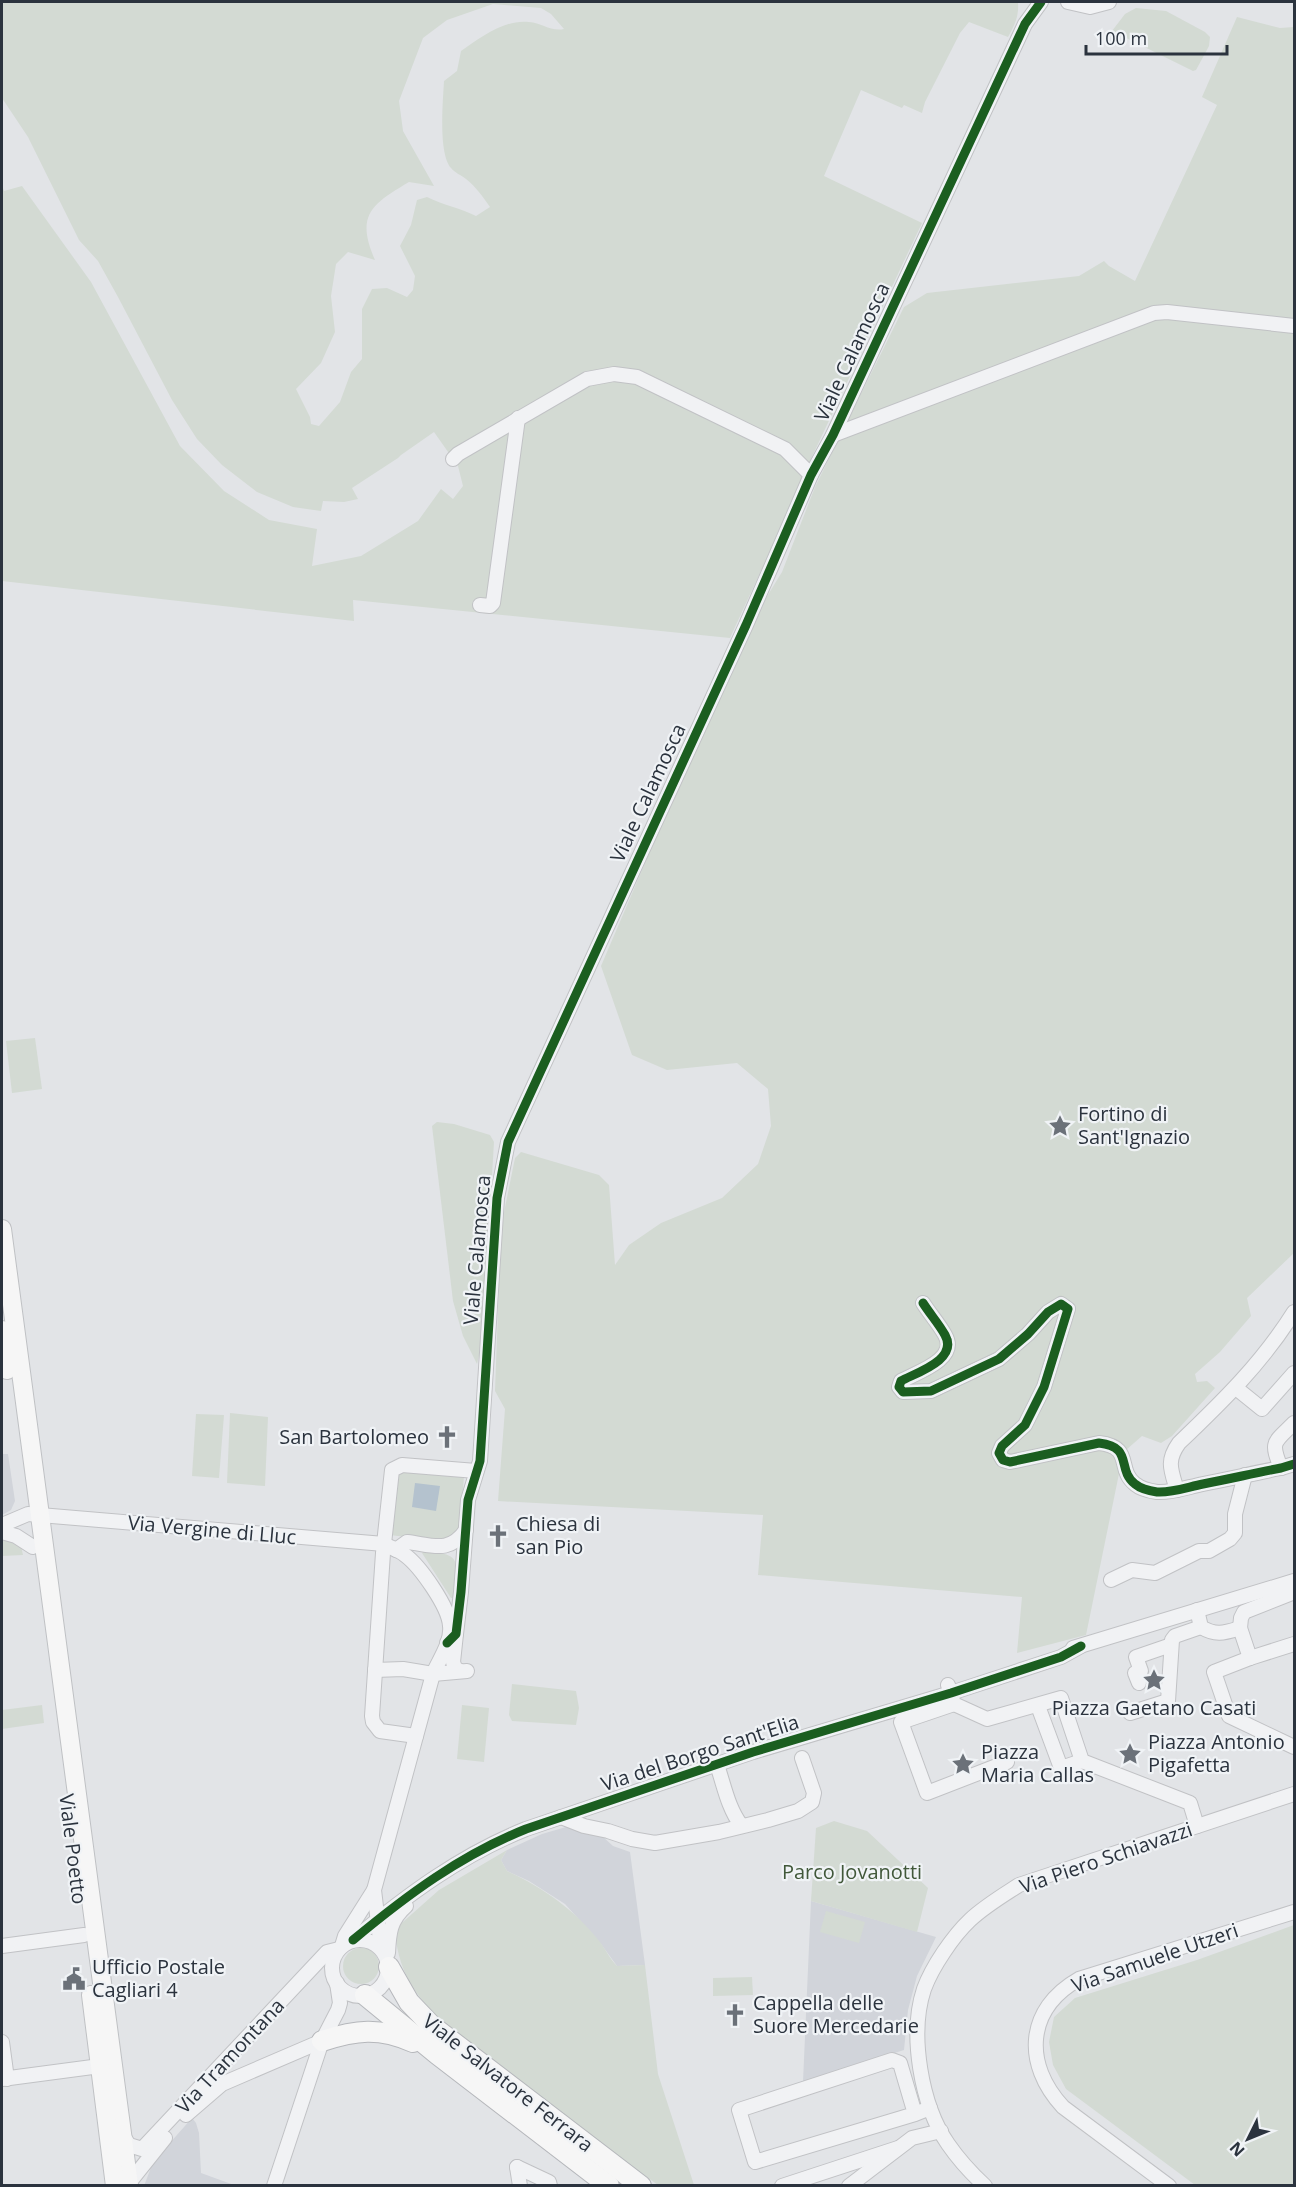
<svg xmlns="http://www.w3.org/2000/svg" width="1296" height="2187" viewBox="0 0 1296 2187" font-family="'Open Sans',sans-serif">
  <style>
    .built { fill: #d1d4da }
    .green { fill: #d3dad3; fill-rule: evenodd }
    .water { fill: #b4c2ce }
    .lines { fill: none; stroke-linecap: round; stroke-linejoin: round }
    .minor-casing { stroke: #c1c2c5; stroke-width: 16 }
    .major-casing { stroke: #bfc1c4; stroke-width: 20 }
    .highway-casing { stroke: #b5b7bb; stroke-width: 22 }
    .minor { stroke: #f1f2f4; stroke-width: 14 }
    .major { stroke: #f6f6f6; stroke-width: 18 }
    .highway { stroke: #f6f6f6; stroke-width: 20 }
    .cycleway-casing { stroke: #f0f3f6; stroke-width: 13 }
    .cycleway { stroke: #1b5e20; stroke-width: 9 }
    .labels { text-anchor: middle; stroke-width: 4.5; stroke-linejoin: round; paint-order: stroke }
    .street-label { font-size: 20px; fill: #2b333e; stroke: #f0f3f6 }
    .poi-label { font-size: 20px; fill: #2b333e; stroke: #f0f3f6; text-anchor: start }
    .park-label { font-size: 20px; fill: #41583a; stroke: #f0f3f6 }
  </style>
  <rect width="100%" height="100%" fill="#e2e4e7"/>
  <g class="built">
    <polygon points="2,1454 8,1454 15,1501 11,1510 2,1515"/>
    <polygon points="566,1827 584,1830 602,1836 613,1846 630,1852 645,1965 617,1966 601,1944 565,1904 529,1881 507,1871 501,1860 507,1850 542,1834"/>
    <polygon points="811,1901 936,1937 917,1976 908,2010 904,2050 803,2082"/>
    <polygon points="192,2118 196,2123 199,2133 201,2173 234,2185 144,2186 153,2162"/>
  </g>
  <g class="green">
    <path d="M 2,2 L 1018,2 C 1019,16 1015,25 1008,37 L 969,22 L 960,33 L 925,102 L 922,113 L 904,105 L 902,108 L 861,90 L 824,176 L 922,223 L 810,461 L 804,477 L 730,638 L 353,600 L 354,621 L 2,581 L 2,185 L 4,191 L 22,186 L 91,282 L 180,446 L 224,491 L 269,520 L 317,529 L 312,566 L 361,556 L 418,521 L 441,489 L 453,499 L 463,486 L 458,466 L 434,432 L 401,455 L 398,458 L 352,488 L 358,499 L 344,502 L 323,501 L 321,511 L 293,507 L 257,492 L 222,465 L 197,439 L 172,400 L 118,297 L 98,261 L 79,240 L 28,137 L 2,98 ZM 493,4 L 541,8 L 551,14 L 564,29 C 551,32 542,23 529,22 C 504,19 480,38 461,51 L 457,71 L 444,81 C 443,101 438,153 451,168 C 455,173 461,175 466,179 C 476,187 483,197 490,207 L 476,216 C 460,208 443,205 427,197 L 417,200 L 411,225 L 400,246 L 415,276 L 413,290 L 407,297 L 387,288 L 372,289 L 362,309 L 362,359 L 351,372 L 340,402 L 319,426 L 311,424 L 310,417 L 296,389 L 321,363 L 335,332 L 331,296 L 336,264 L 348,252 L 375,260 C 355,215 372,204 409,182 L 434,186 L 403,131 L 399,101 L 423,38 L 447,20 Z"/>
    <polygon points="1136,8 1166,11 1205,32 1210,37 1209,46 1196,70 1193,71 1112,31 1125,14"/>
    <polygon points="1237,17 1280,28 1294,27 1294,1253 1247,1298 1251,1316 1220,1352 1195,1374 1197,1382 1207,1381 1215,1388 1172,1436 1161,1443 1142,1436 1118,1457 1121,1464 1086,1635 1017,1653 1022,1597 758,1575 763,1515 498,1501 505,1409 495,1391 501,1227 515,1158 521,1152 599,1175 609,1185 615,1265 629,1245 661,1223 722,1198 758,1164 771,1126 768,1089 737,1063 667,1070 632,1055 601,966 651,849 766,598 782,572 815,487 904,307 927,293 1079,276 1104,261 1109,266 1135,281 1217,105 1202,97"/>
    <polygon points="35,1038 42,1089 12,1093 6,1041"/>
    <polygon points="437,1122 454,1124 490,1135 494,1142 482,1343 477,1364 463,1336 453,1301 432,1126"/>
    <polygon points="230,1413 268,1417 265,1486 227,1483"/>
    <polygon points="196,1414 224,1415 219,1478 192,1476"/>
    <polygon points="406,1470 464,1476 460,1530 447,1542 390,1535 398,1476"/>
    <polygon points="2,1536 21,1546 23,1555 2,1556"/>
    <path d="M 424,1551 C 465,1554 457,1562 453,1598 L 451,1598 L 422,1553 Z"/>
    <polygon points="512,1684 576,1691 579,1708 576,1725 512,1721 509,1715"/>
    <polygon points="42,1705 44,1723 2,1729 2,1710"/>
    <polygon points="462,1705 489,1708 484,1762 457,1759"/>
    <polygon points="834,1821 867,1831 928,1888 917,1932 811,1901 816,1828"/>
    <path d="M 507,1850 L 501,1860 L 507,1871 C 544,1888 575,1910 600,1942 C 606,1950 610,1959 617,1966 L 645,1965 L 658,2074 L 694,2185 L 658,2185 L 513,2081 C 463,2031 399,2008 395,1929 L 439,1890 Z"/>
    <polygon points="826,1911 865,1922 859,1943 820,1932"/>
    <polygon points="1294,1925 1294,2185 1195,2185 1066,2089 1053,2065 1049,2042 1054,2017 1075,1998 1197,1960"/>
    <circle cx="361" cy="1966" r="18"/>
    <polygon points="752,1977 753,1995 713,1996 713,1978"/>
  </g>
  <polygon class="water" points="415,1483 440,1486 436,1511 412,1507"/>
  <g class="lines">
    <g class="minor-casing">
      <g id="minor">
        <polyline points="1068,2 1090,7 1109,2"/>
        <polyline points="833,435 1154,313 1167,312 1294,326"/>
        <polyline points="453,459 458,454 587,379 614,374 637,377 785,449 811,475"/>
        <polyline points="480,605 490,606 493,603 518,418"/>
        <path d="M 923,1303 C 930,1314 939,1324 945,1335 C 959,1360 915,1373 901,1381 L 899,1387 L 903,1392 L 931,1391 L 999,1359 L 1028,1334 L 1048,1312 L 1061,1304 L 1068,1309 L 1044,1387 L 1025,1425 L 1002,1446 L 999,1453 L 1003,1460 L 1010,1462 L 1099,1443 C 1134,1447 1116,1469 1135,1484 C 1141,1489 1150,1491 1157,1492 C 1172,1493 1188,1487 1203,1484 C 1229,1479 1255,1473 1281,1468 L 1294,1464"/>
        <polyline points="1236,1388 1262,1409 1294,1373"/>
        <path d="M 1281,1468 C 1270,1441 1274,1443 1294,1423"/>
        <path d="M 1177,1490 C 1171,1470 1166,1461 1179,1443 C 1222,1402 1262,1363 1294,1312"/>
        <path d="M 2,1525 L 28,1514 L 384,1544 C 391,1548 399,1550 405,1555 C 420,1566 449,1607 450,1626 C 452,1642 439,1660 433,1674 L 374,1890 L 381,1948"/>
        <polyline points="2,1532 16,1536 33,1547"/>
        <path d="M 396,1550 L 407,1542 C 433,1545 449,1554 466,1530"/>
        <polyline points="1111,1580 1132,1570 1155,1573 1199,1551 1209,1551 1230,1539 1235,1533 1235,1514 1245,1475"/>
        <path d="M 1197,1610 L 1201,1627 C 1216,1636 1224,1633 1240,1628 L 1250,1658 L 1214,1672 L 1229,1716 L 1294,1747"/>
        <polyline points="1240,1628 1241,1618 1244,1612 1292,1593"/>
        <polyline points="456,1634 453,1662 455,1668 460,1671"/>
        <polyline points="447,1643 456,1634 461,1592 468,1500 480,1461 497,1198 508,1142 746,625 811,475 833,435 1025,24 1041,2"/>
        <polyline points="1073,1648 1294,1581"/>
        <polyline points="1250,1658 1294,1644"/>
        <polyline points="375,1670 403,1669 433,1674 467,1671"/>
        <polyline points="1139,1683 1135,1673 1141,1671 1136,1657 1171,1645"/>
        <polyline points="948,1685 954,1704 987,1719 1061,1698 1082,1761 1190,1803 1197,1826"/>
        <polyline points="954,1704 901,1722 927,1793 1007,1762"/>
        <polyline points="1038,1706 1061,1768 1082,1761"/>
        <polyline points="1130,1713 1168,1701 1172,1640 1175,1636 1201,1627"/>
        <polyline points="416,1736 380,1731 373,1722 372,1716 383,1553 392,1470 402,1465 476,1471"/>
        <path d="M 717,1765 C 724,1785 728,1808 741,1825"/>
        <polyline points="561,1817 584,1826 608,1831 632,1839 655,1843 719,1832 768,1820 798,1811 812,1802 814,1793 802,1758"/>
        <circle cx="360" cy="1968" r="28"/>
        <path d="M 353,1940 C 407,1895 461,1855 526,1829 L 753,1752 L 951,1693 L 1061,1657 L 1081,1646"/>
        <polyline points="2,1946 84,1935"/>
        <polyline points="342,1946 345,1936 374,1890"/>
        <path d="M 388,1953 C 389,1933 390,1920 406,1906"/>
        <polyline points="2,2042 7,2079"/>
        <polyline points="2,2079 100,2066"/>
        <polyline points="915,2114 900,2063 892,2060 739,2110 755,2162 915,2114 930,2108"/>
        <polyline points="186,2115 222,2084 322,2041"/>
        <polyline points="122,2134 129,2145 142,2149 327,1952 339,1949"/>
        <polyline points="517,2167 549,2182 550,2186"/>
        <polyline points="517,2167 520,2186"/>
        <polyline points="129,2183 165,2138"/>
        <polyline points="274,2186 322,2041 338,2010 340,2003 337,1983"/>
        <polyline points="782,2186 898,2148"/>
        <polyline points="849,2186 912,2138 941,2131"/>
        <path d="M 985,2186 C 971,2173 959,2160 948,2144 C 921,2105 909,2034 924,1989 C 932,1967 953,1936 970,1920 C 985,1906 1002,1896 1019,1885 L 1294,1794"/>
        <path d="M 1169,2186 L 1063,2107 C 1023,2064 1026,2009 1079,1979 L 1294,1912"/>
      </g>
    </g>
    <g class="major-casing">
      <g id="major">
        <polyline points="2,1229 129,2186"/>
        <polyline points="2,1330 7,1370"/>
        <polyline points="91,1995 115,2186"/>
      </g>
    </g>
    <g class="highway-casing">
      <g id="highway">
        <polyline points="389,1967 409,2002 432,2026 641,2186"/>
        <polyline points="365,1995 437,2054 609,2186"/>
        <path d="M 322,2041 C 356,2030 379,2027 413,2042"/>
      </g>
    </g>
    <use href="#minor" class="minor"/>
    <use href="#major" class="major"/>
    <use href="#highway" class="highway"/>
    <g class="cycleway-casing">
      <g id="cycleway">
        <path d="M 923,1303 C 930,1314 939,1324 945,1335 C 959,1360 915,1373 901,1381 L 899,1387 L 903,1392 L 931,1391 L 999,1359 L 1028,1334 L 1048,1312 L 1061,1304 L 1068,1309 L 1044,1387 L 1025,1425 L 1002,1446 L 999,1453 L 1003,1460 L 1010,1462 L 1099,1443 C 1134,1447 1116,1469 1135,1484 C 1141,1489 1150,1491 1157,1492 C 1172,1493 1188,1487 1203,1484 C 1229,1479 1255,1473 1281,1468 L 1294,1464"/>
        <polyline points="447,1643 456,1634 461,1592 468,1500 480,1461 497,1198 508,1142 746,625 811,475 833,435 1025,24 1041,2"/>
        <path d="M 353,1940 C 407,1895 461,1855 526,1829 L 753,1752 L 951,1693 L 1061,1657 L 1081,1646"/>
      </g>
    </g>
    <use href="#cycleway" class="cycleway"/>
  </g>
  <defs>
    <g id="sight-bare" transform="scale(1.8)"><path d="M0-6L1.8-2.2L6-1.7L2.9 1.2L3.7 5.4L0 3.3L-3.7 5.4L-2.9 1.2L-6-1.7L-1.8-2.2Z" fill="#6b7179" stroke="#f0f3f6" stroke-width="2.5" paint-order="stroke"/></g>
    <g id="church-bare" transform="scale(1.8)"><path d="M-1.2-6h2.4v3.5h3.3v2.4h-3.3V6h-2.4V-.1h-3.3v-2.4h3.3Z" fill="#6b7179" stroke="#f0f3f6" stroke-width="2.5" paint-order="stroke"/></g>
    <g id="civic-bare" transform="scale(1.8)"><path d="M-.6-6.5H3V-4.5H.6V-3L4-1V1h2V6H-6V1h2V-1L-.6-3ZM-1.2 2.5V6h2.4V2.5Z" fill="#6b7179" stroke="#f0f3f6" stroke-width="2.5" paint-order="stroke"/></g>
  </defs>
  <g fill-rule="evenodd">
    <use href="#sight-bare" x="1060" y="1126"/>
    <use href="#church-bare" x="447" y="1437"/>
    <use href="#church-bare" x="498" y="1536"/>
    <use href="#sight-bare" x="1154" y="1680"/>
    <use href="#sight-bare" x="1130" y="1754"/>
    <use href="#sight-bare" x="963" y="1764"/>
    <use href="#civic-bare" x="74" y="1979"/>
    <use href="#church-bare" x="735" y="2015"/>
  </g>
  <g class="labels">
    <g class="street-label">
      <text transform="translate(852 352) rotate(-65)" y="7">Viale Calamosca</text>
      <text transform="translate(648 793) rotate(-65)" y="7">Viale Calamosca</text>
      <text transform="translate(477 1250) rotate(-85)" y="7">Viale Calamosca</text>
      <text transform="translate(212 1530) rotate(5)" y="7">Via Vergine di Lluc</text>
      <text transform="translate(700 1753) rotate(-18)" y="7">Via del Borgo Sant'Elia</text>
      <text transform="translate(73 1849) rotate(83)" y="7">Viale Poetto</text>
      <text transform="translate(1106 1858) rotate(-19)" y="7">Via Piero Schiavazzi</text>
      <text transform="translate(1155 1958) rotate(-19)" y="7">Via Samuele Utzeri</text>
      <text transform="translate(230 2056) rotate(-47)" y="7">Via Tramontana</text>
      <text transform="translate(508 2083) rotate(38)" y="7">Viale Salvatore Ferrara</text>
    </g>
    <g class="poi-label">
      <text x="1078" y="1121">Fortino di<tspan x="1078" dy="23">Sant'Ignazio</tspan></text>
      <text x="429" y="1444" text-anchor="end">San Bartolomeo</text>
      <text x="516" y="1531">Chiesa di<tspan x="516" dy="23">san Pio</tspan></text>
      <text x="1154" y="1715" text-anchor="middle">Piazza Gaetano Casati</text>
      <text x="1148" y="1749">Piazza Antonio<tspan x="1148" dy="23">Pigafetta</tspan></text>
      <text x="981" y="1759">Piazza<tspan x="981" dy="23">Maria Callas</tspan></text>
      <text x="92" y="1974">Ufficio Postale<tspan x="92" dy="23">Cagliari 4</tspan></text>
      <text x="753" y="2010">Cappella delle<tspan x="753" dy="23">Suore Mercedarie</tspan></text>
    </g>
    <g class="park-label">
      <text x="852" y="1879">Parco Jovanotti</text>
    </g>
  </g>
  <rect width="1296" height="2187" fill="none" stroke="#2b333e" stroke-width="6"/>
  <g transform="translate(1248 2139) rotate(227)" stroke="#f0f3f6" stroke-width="4.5" paint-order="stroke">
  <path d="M0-4.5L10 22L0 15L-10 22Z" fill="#2b333e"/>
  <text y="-9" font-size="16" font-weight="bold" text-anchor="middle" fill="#2b333e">N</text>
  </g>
  <path d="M1086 45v9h141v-9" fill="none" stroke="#2b333e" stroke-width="3"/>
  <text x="1095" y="45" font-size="18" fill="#2b333e" stroke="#f0f3f6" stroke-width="4.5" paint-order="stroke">100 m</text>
</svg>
